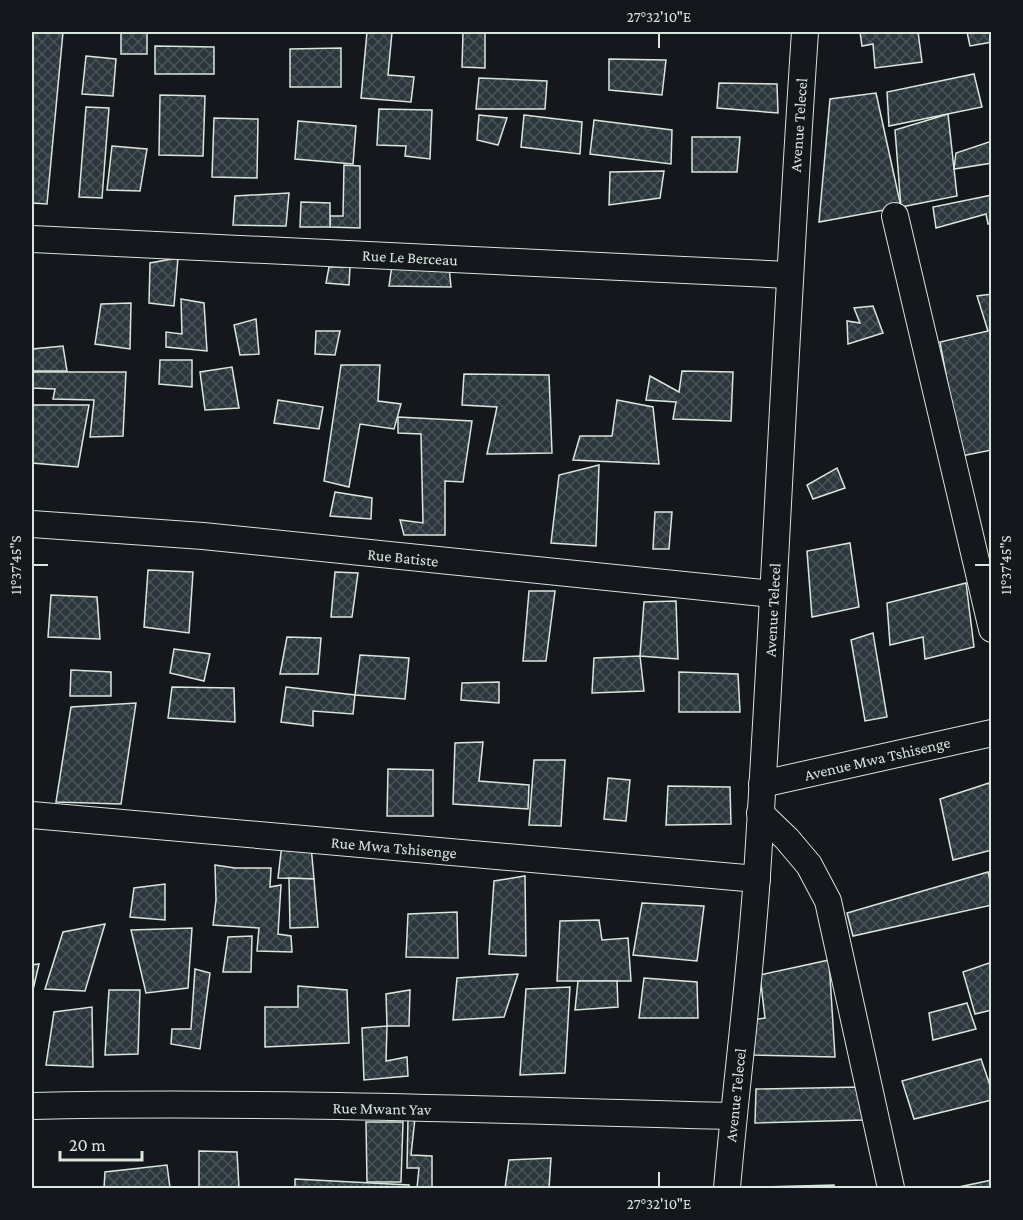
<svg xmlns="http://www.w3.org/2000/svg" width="1023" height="1220" viewBox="0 0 1023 1220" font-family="'Crimson Pro',serif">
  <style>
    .building { fill: url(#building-cross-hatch); stroke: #d8e6dc; stroke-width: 1.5 }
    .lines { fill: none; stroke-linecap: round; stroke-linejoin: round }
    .minor-casing { stroke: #d8e6dc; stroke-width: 28 }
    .minor { stroke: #14181c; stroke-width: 26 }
    .ticks { fill: none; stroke: #d8e6dc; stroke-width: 2 }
    .labels { text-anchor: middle; stroke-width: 4.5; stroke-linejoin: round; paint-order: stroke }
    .street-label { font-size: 16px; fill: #d8e6dc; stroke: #14181c }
    .neatline { fill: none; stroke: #d8e6dc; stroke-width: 2 }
    .ticks-label { font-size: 15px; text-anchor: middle; fill: #d8e6dc }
  </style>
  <defs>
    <pattern id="building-cross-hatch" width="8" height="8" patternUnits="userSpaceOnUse" patternTransform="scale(1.5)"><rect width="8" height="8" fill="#2c363c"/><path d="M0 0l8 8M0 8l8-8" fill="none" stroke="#4a5358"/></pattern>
  </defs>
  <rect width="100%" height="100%" fill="#14181c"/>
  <g class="building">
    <polygon points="32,32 63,32 47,204 32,203"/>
    <rect x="121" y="32" width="26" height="22"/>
    <polygon points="367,32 392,32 388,75 414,77 411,102 361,98"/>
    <polygon points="463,32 485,32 485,68 462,67"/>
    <polygon points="860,32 918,32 922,62 875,68 873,44 862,46"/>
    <polygon points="967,32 992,32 992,42 970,46"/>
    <polygon points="155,46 214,47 214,74 155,74"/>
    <polygon points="341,48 341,87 290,87 290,49"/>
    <polygon points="86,56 116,59 113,96 82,94"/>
    <polygon points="609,59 666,60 662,95 609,90"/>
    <polygon points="974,74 982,107 889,126 887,92"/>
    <polygon points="479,78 547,81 545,109 476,109"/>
    <polygon points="719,83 777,84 778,113 717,108"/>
    <polygon points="876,93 901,207 819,222 830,99"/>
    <polygon points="160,95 205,96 203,156 159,155"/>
    <polygon points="86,107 109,108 102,198 79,197"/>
    <polygon points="379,109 432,110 430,159 405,156 406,146 377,145"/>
    <polygon points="948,114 957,196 901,207 895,130"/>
    <polygon points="479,115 507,118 498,145 477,140"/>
    <polygon points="524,115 582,122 580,154 521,147"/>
    <polygon points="214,118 258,119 257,178 212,177"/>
    <polygon points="594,120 672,130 671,164 590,154"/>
    <polygon points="298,121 356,126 353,164 295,159"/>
    <polygon points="692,137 740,137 737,172 692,172"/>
    <polygon points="992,141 992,163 954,169 956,153"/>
    <polygon points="112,146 147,149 140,191 107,190"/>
    <polygon points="344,165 360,166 360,228 330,227 330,216 343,216"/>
    <polygon points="664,171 660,198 609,205 610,172"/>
    <polygon points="289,193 286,226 233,225 235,196"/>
    <polygon points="992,195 992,224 988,224 986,214 936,228 933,207"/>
    <polygon points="301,202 330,203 330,227 300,227"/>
    <polygon points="178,258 174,306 149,303 150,263"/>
    <polygon points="392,265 449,267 451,287 389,286"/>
    <polygon points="329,267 350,267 349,285 326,283"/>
    <polygon points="992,294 992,450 961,456 940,342 988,331 977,296"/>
    <polygon points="181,299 204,303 207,351 166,347 166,332 182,334"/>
    <polygon points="131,303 130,349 95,344 101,304"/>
    <polygon points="873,306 883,333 848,344 847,321 860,323 854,308"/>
    <polygon points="256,319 259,354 240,355 234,325"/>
    <polygon points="316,331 340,331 335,355 315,354"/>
    <polygon points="63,346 67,371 32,371 32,349"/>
    <polygon points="160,360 192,360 192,387 159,384"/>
    <polygon points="341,365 380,365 378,401 401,404 394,429 360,424 349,487 324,481"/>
    <polygon points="232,367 239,408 205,410 200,372"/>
    <polygon points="682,371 733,372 731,421 673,419 676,402 646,400 650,376 679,392"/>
    <polygon points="32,372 126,372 123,436 90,437 94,400 53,399 55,389 32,388"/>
    <polygon points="464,374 549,375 552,453 487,454 497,407 462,405"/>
    <polygon points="278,400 323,407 319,429 274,423"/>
    <polygon points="617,400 653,407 659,464 573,460 580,436 612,436"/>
    <polygon points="32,405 89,405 78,467 32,463"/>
    <polygon points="398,417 472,421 463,482 445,481 445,535 404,535 400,520 423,523 421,434 398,433"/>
    <polygon points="599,465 596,546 551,543 559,475"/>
    <polygon points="837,468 845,488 813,499 807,485"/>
    <polygon points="335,492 372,498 371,519 330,516"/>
    <polygon points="655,512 672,512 669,549 653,549"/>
    <polygon points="850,543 859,607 812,617 807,551"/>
    <polygon points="148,570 193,572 189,633 144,627"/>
    <polygon points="335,572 358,573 352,617 331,617"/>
    <polygon points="966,583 974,647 925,659 923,637 890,645 887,603"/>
    <polygon points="529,591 555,591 546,661 523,661"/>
    <polygon points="51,595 97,597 100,639 48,637"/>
    <polygon points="676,601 678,659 640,656 644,602"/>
    <polygon points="873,633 887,717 865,721 851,640"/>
    <polygon points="287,637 321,638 318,674 280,674"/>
    <polygon points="174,649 210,654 204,681 170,673"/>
    <polygon points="360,655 409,658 405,699 355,695"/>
    <polygon points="640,656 644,691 592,693 594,658"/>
    <polygon points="71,670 111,672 111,696 70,696"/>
    <polygon points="679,672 738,674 740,712 679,712"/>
    <polygon points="499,682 499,703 461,700 462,683"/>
    <polygon points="172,687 234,688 235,722 168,718"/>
    <polygon points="286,687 355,695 353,714 313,711 313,726 281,722"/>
    <polygon points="136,703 121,804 56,802 71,707"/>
    <polygon points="483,742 479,781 529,785 528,809 453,804 455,743"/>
    <polygon points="534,760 565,760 561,826 529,825"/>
    <polygon points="388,769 433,770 433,816 387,816"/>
    <polygon points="608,778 630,780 626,821 604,819"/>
    <polygon points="989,783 992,793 992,850 953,860 940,799"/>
    <polygon points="668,786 730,787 731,824 666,825"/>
    <polygon points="282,844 311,846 314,879 278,878"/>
    <polygon points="215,865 235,868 271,868 270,887 281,885 278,934 291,936 292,952 257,951 259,928 213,925 216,900"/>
    <polygon points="988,872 992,889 992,905 853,936 847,913"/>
    <polygon points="525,876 526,956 489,954 494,881"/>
    <polygon points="289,878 314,879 318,927 290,928"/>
    <polygon points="165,884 165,920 130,917 134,888"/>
    <polygon points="642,903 704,906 697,961 633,955"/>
    <polygon points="457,912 458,958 406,957 408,914"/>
    <polygon points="599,920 602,940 628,938 631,981 557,981 560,921"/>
    <polygon points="105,924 85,991 45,989 63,932"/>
    <polygon points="192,928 188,988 146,993 131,930"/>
    <polygon points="252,936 251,972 223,972 228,937"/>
    <polygon points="829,960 835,1057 754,1055 751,1020 765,1018 760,975"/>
    <polygon points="992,962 992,1010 975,1014 963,972"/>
    <polygon points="39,964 32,994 32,965"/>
    <polygon points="195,969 210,973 200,1049 171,1044 172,1029 191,1029"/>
    <polygon points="518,974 504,1017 453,1020 457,978"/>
    <polygon points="644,978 697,982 698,1018 639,1018"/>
    <polygon points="578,981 617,981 618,1007 575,1010"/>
    <polygon points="298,986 347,990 349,1043 265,1047 265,1007 298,1007"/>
    <polygon points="570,987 565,1073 520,1075 526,989"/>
    <polygon points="109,990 140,990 138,1054 105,1055"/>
    <polygon points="410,990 409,1026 387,1026 386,994"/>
    <polygon points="967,1003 976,1029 933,1040 929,1013"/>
    <polygon points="92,1007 93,1067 46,1065 54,1012"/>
    <polygon points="387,1026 386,1061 407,1057 408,1076 364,1080 362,1028"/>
    <polygon points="981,1059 992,1091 992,1100 914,1119 902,1081"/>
    <polygon points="861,1087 864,1120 755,1123 756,1089"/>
    <polygon points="408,1118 415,1118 411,1155 432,1156 432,1188 417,1188 419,1168 407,1168"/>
    <polygon points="366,1122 403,1122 401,1182 367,1182"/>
    <polygon points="199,1151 237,1152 239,1188 199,1188"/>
    <polygon points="551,1158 549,1188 505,1188 509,1160"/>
    <polygon points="167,1165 170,1188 104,1188 105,1172"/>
    <polygon points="295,1179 409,1185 409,1188 295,1188"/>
    <polygon points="992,1180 992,1188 954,1188"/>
    <polygon points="834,1185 834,1188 763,1188 763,1187"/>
  </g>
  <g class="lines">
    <g class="minor-casing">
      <g id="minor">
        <polyline points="895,216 992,629"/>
        <polyline points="32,239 789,275"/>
        <polyline points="32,524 203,536 773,594"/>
        <polyline points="762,784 992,733"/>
        <polyline points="760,813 787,839 809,865 828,901 891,1188"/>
        <polyline points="32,815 757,879"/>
        <path d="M 32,1106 C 265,1101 499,1110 733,1116"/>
        <path d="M 727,1188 C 736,1084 750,980 757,875 C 775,594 786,313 805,32"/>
      </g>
    </g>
    <use href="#minor" class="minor"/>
  </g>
  <path class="ticks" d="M 659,33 L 659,48M 33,565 L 48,565M 975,565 L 990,565M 659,1172 L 659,1187"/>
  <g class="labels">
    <g class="street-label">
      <text transform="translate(798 125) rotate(-86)" y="6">Avenue Telecel</text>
      <text transform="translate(410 257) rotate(3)" y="6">Rue Le Berceau</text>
      <text transform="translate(403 557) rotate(6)" y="6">Rue Batiste</text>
      <text transform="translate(772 610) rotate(-87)" y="6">Avenue Telecel</text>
      <text transform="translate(877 758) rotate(-13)" y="6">Avenue Mwa Tshisenge</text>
      <text transform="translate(394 847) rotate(5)" y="6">Rue Mwa Tshisenge</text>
      <text transform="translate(735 1095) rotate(-84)" y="6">Avenue Telecel</text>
      <text transform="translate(382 1108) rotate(1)" y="6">Rue Mwant Yav</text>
    </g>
  </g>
  <rect width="1023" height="1220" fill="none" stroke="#14181c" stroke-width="66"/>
  <path d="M60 1151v9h82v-9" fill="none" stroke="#d8e6dc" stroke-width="3"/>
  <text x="69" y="1151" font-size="18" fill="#d8e6dc" stroke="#14181c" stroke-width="4.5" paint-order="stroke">20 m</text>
  <rect x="33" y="33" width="957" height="1154" class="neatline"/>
  <g class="ticks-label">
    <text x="659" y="22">27°32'10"E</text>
    <text transform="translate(16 565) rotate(-90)" y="5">11°37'45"S</text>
    <text transform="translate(1006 565) rotate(-90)" y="5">11°37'45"S</text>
    <text x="659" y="1209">27°32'10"E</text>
  </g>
</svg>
